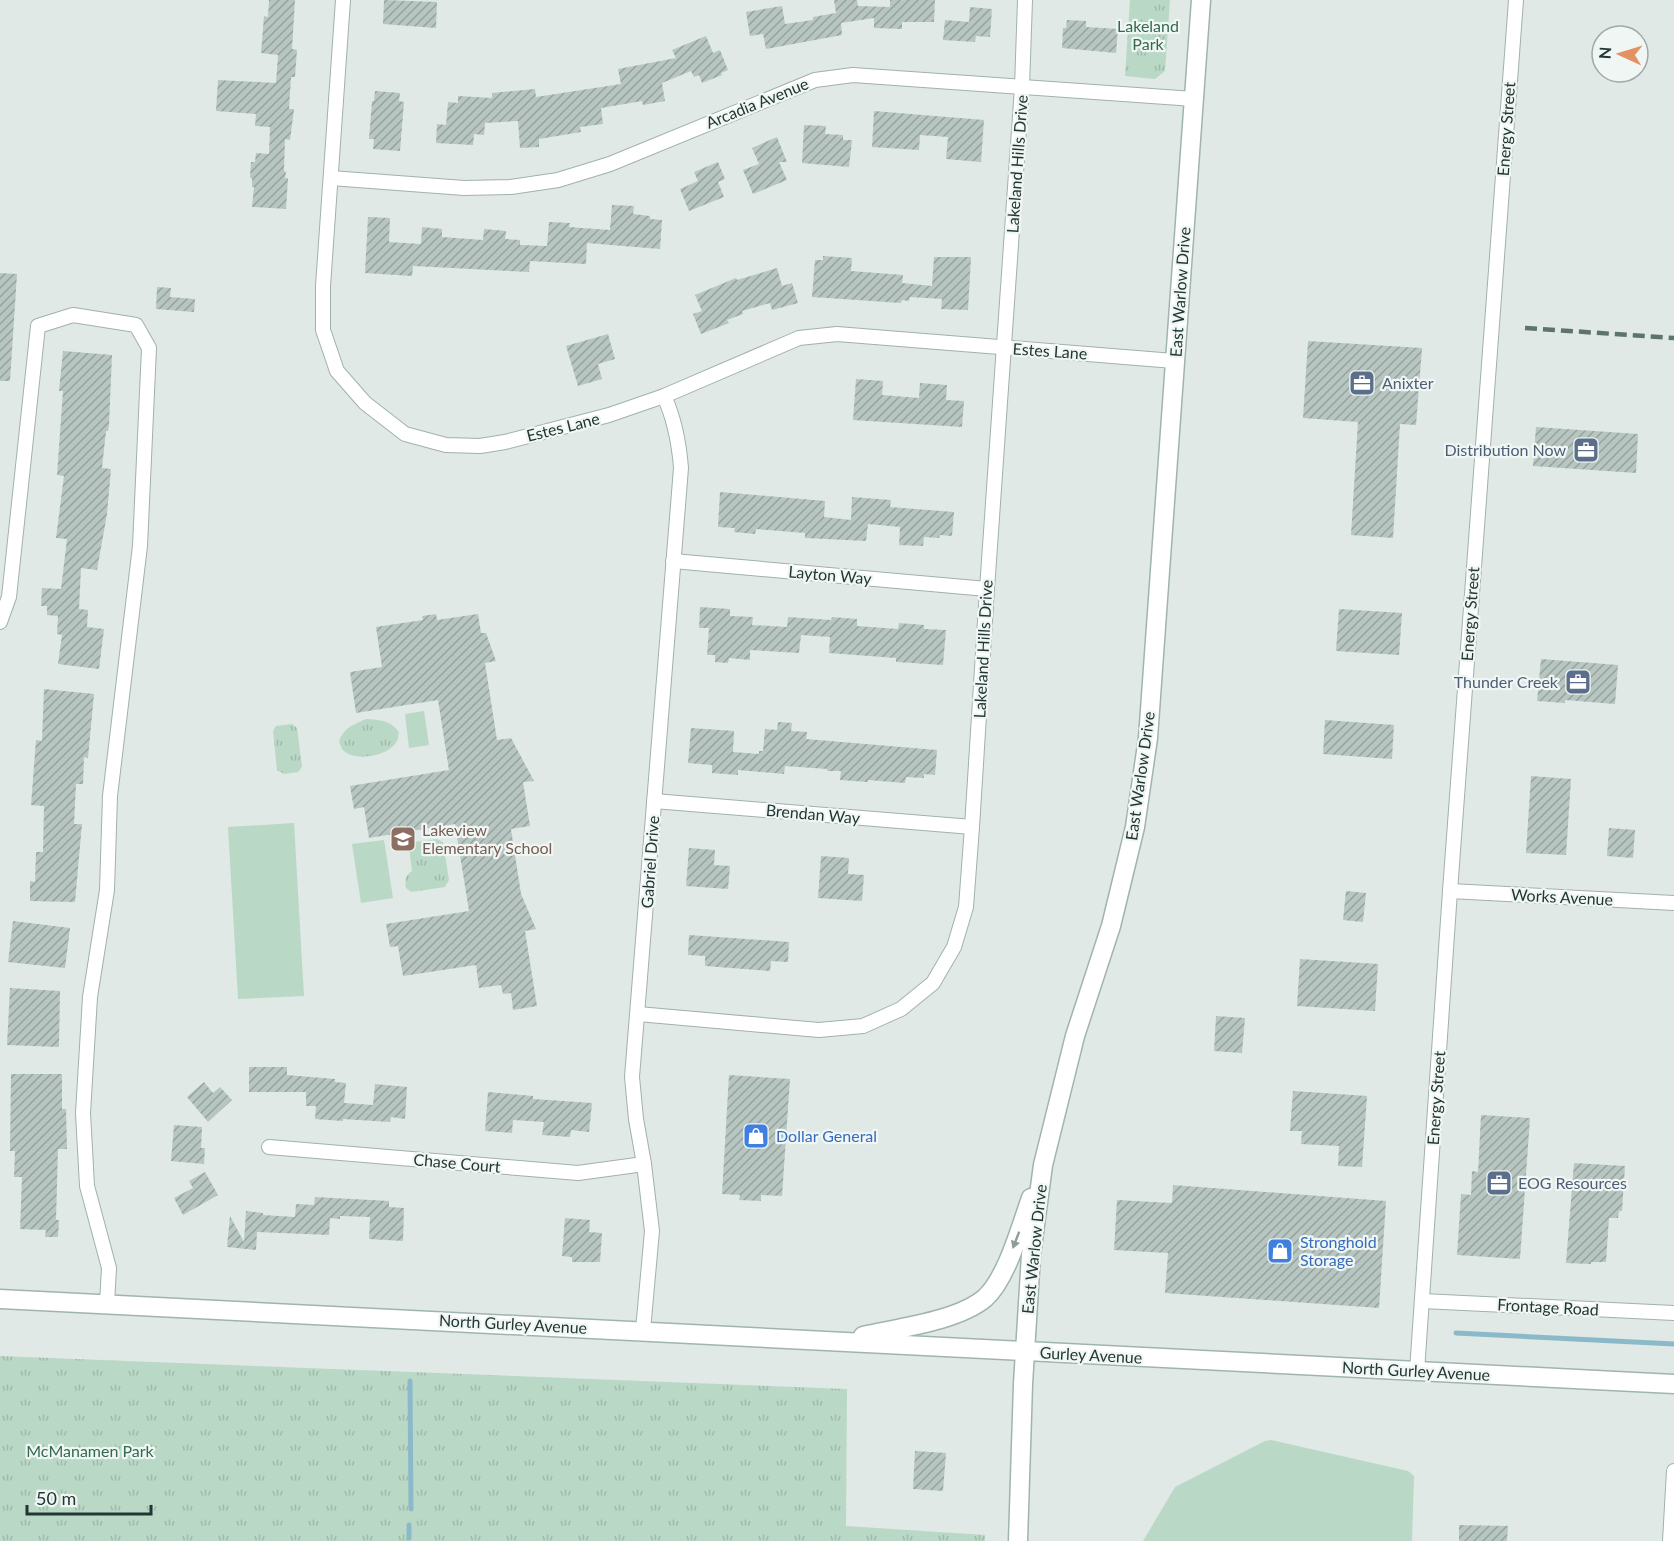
<svg xmlns="http://www.w3.org/2000/svg" width="1674" height="1541" viewBox="0 0 1674 1541" font-family="Lato,sans-serif">
  <style>
    .park { fill: url(#park-tufts) }
    .pitch { fill: #bad8c6 }
    .lines { fill: none; stroke-linecap: round; stroke-linejoin: round }
    .stream { stroke: #8cb9c9; stroke-width: 5 }
    .building { fill: url(#building-hatch) }
    .street-casing { stroke: #a3b0ad; stroke-width: 16 }
    .secondary-casing { stroke: #a0b4af; stroke-width: 21 }
    .street { stroke: #fff; stroke-width: 14 }
    .secondary { stroke: #fff; stroke-width: 18 }
    .rail { stroke: #5c7370; stroke-width: 4.5; stroke-dasharray: 12 6; stroke-linecap: butt }
    .oneway { fill: #909b9a }
    .labels { text-anchor: middle; stroke-width: 4.5; stroke-linejoin: round; paint-order: stroke }
    .park-label { font-size: 16px; fill: #316a4e; stroke: #f0f6f4 }
    .street-label { font-size: 16px; fill: #223734; stroke: #f0f6f4 }
    .service-label { font-size: 16px; fill: #4e5e75; stroke: #f0f6f4; text-anchor: start }
    .education-label { font-size: 16px; fill: #785e54; stroke: #f0f6f4; text-anchor: start }
    .shop-label { font-size: 16px; fill: #366cbe; stroke: #f0f6f4; text-anchor: start }
  </style>
  <defs>
    <pattern id="park-tufts" width="24" height="20" patternUnits="userSpaceOnUse" patternTransform="scale(1.5)"><rect width="24" height="20" fill="#bad8c6"/><path d="M3 7l-1-3M5 7V3M7 7l1-3M15 17l-1-3M17 17v-4M19 17l1-3" fill="none" stroke="#a0baab"/></pattern>
    <pattern id="building-hatch" width="6" height="6" patternUnits="userSpaceOnUse" patternTransform="scale(1.5)"><rect width="6" height="6" fill="#b8c6c2"/><path d="M-1 1l2-2M0 6l6-6M5 7l2-2" fill="none" stroke="#95a29e"/></pattern>
  </defs>
  <rect width="100%" height="100%" fill="#e0e9e6"/>
  <g class="park">
    <polygon points="1130,0 1170,0 1165,71 1155,79 1125,76"/>
    <path d="M 366,719 C 380,720 390,720 399,732 C 398,735 398,739 397,741 C 389,756 356,762 344,751 C 341,749 341,745 339,742 C 343,728 353,725 366,719 Z"/>
    <polygon points="292,724 297,728 302,767 298,772 284,774 277,770 273,731 276,726"/>
    <path d="M 437,839 L 443,842 L 449,880 L 445,887 L 411,892 L 406,888 C 405,880 405,875 412,871 L 409,847 L 414,842 Z"/>
    <polygon points="0,1356 847,1389 846,1526 985,1535 985,1541 0,1541"/>
  </g>
  <g class="pitch">
    <polygon points="424,711 429,745 409,748 405,714"/>
    <polygon points="294,823 304,996 238,999 228,827"/>
    <polygon points="384,840 393,898 361,903 352,844"/>
    <polygon points="1271,1440 1408,1471 1414,1476 1412,1541 1143,1541 1175,1487 1265,1441"/>
  </g>
  <g class="lines">
    <g class="stream">
      <polyline points="1456,1333 1674,1344"/>
      <polyline points="410,1381 411,1509"/>
      <polyline points="409,1538 409,1525"/>
    </g>
  </g>
  <g class="building">
    <polygon points="269,0 295,0 292,49 297,50 295,77 291,77 289,109 294,109 290,140 285,139 284,171 286,172 285,178 288,178 286,209 252,207 254,187 252,187 252,178 250,178 251,162 255,162 256,153 269,154 270,127 255,126 256,114 216,111 218,80 276,83 278,55 261,53 264,16 268,17"/>
    <polygon points="384,0 437,2 436,28 383,24"/>
    <polygon points="834,0 857,0 858,6 890,7 890,0 935,0 934,22 902,22 902,29 874,28 874,18 841,23 842,35 766,49 763,34 750,36 746,12 782,6 785,24 813,20 813,17 836,13"/>
    <polygon points="970,7 992,9 990,37 976,36 975,42 943,40 945,20 969,22"/>
    <polygon points="1067,20 1086,21 1086,27 1118,29 1116,53 1062,48 1063,28 1066,28"/>
    <polygon points="706,36 713,53 720,50 728,70 721,73 722,75 702,83 699,75 694,77 691,71 662,83 665,101 643,105 642,101 601,108 603,124 580,127 581,132 539,139 539,147 520,148 518,121 485,123 484,135 474,134 473,145 436,143 437,124 446,125 448,102 458,103 458,96 492,98 492,93 535,89 536,97 621,84 618,69 676,58 672,50"/>
    <polygon points="375,91 400,93 399,101 404,102 400,151 373,149 374,139 369,139 372,101 374,101"/>
    <polygon points="874,111 984,120 981,162 946,159 948,137 920,135 919,150 872,147"/>
    <polygon points="804,125 826,126 825,134 843,135 843,140 852,140 849,167 802,163"/>
    <polygon points="777,137 787,162 779,162 787,180 753,194 743,170 759,164 752,148"/>
    <polygon points="718,162 725,179 718,182 724,197 689,211 680,189 698,181 694,172"/>
    <polygon points="612,205 634,206 633,214 650,216 650,219 662,220 660,249 587,243 586,264 530,261 529,272 413,266 412,276 365,273 368,217 390,218 389,242 421,244 422,227 442,229 442,237 483,240 484,229 506,231 505,239 520,240 520,245 547,246 549,222 570,223 569,227 610,230"/>
    <polygon points="823,256 852,258 851,271 903,275 902,283 932,286 934,257 971,257 968,310 941,309 942,299 910,297 909,301 902,300 901,303 812,297 815,260 823,260"/>
    <polygon points="777,268 782,286 792,283 798,303 772,310 770,303 742,311 743,314 727,320 729,323 701,334 693,314 702,311 695,295 736,278 737,280"/>
    <polygon points="0,273 17,274 10,381 0,381"/>
    <polygon points="157,287 171,288 170,297 195,299 194,312 156,309"/>
    <polygon points="608,334 615,359 598,364 602,379 578,386 566,346"/>
    <polygon points="1308,341 1422,348 1416,425 1400,424 1393,538 1351,535 1358,422 1303,418"/>
    <polygon points="63,351 112,355 109,425 108,431 106,431 102,468 111,469 107,514 97,570 81,568 79,609 88,610 87,627 104,629 99,669 58,664 62,635 57,634 58,616 47,615 47,606 41,606 42,588 61,589 67,539 56,538 64,476 57,475 63,391 59,391"/>
    <polygon points="856,379 883,381 882,395 919,398 920,383 947,385 946,400 964,401 962,427 853,420"/>
    <polygon points="1536,427 1638,434 1636,473 1533,466"/>
    <polygon points="720,492 825,501 824,517 851,520 852,497 891,500 890,507 954,512 952,536 940,535 939,538 924,537 923,546 899,545 900,527 868,524 866,541 805,538 805,533 756,529 755,534 734,532 735,528 718,527"/>
    <polygon points="700,607 730,609 730,616 753,617 752,625 787,627 788,617 831,620 832,617 857,619 857,626 898,629 899,623 924,625 924,629 946,630 943,665 896,662 896,658 829,653 830,637 801,635 799,653 750,650 750,660 729,658 728,663 715,662 715,655 707,655 709,628 699,628"/>
    <polygon points="1339,609 1402,613 1399,655 1336,651"/>
    <polygon points="436,614 437,620 478,614 481,633 486,633 496,661 485,663 497,740 511,738 534,781 523,782 530,826 511,829 521,894 536,929 525,931 537,1006 513,1010 511,993 503,994 501,985 479,988 476,965 403,976 398,946 390,947 386,924 469,911 455,824 369,838 364,807 354,809 350,786 449,770 438,700 356,713 350,672 382,667 376,627 423,620 422,616"/>
    <polygon points="1541,659 1618,665 1615,704 1565,700 1565,703 1537,701"/>
    <polygon points="44,689 94,694 88,758 84,757 83,784 76,784 74,824 82,824 75,902 30,901 30,881 35,882 36,852 43,852 44,806 31,805 36,740 42,741"/>
    <polygon points="1325,720 1394,725 1392,759 1323,754"/>
    <polygon points="778,722 792,723 791,731 807,732 806,739 937,750 935,775 924,774 924,778 906,777 905,783 868,780 868,782 840,780 841,771 827,771 827,769 785,766 784,774 738,770 738,775 712,773 712,765 688,763 691,728 734,731 733,752 759,754 759,751 763,751 765,729 777,730"/>
    <polygon points="1531,776 1571,779 1566,855 1526,853"/>
    <polygon points="1609,828 1635,830 1633,858 1607,856"/>
    <polygon points="689,848 715,850 714,865 730,866 728,889 686,886"/>
    <polygon points="821,856 849,858 848,874 864,875 862,901 818,898"/>
    <polygon points="1346,891 1366,893 1363,922 1343,920"/>
    <polygon points="13,921 70,928 65,968 8,962"/>
    <polygon points="689,935 789,942 788,962 771,961 770,971 705,966 705,956 688,955"/>
    <polygon points="1300,959 1378,964 1375,1011 1297,1006"/>
    <polygon points="10,988 60,991 59,1047 7,1045"/>
    <polygon points="1216,1016 1245,1018 1242,1053 1214,1051"/>
    <polygon points="249,1067 287,1067 287,1075 335,1079 335,1082 346,1083 344,1103 373,1105 375,1084 407,1087 405,1119 391,1117 390,1122 343,1119 343,1121 315,1119 316,1106 306,1106 306,1092 249,1092"/>
    <polygon points="11,1074 62,1074 62,1109 66,1109 67,1149 58,1149 56,1220 59,1220 58,1237 45,1237 46,1230 20,1229 22,1177 14,1177 15,1151 10,1151"/>
    <polygon points="729,1075 790,1079 782,1196 761,1195 761,1201 739,1200 740,1195 722,1194"/>
    <polygon points="204,1082 213,1093 220,1087 232,1100 208,1122 187,1097"/>
    <polygon points="1293,1091 1367,1096 1362,1167 1338,1166 1339,1146 1301,1144 1302,1131 1290,1131"/>
    <polygon points="488,1092 533,1096 533,1099 592,1103 589,1132 571,1130 570,1137 542,1135 544,1122 513,1120 512,1133 485,1131"/>
    <polygon points="1481,1115 1530,1118 1520,1259 1457,1255 1461,1194 1471,1195 1472,1171 1478,1172"/>
    <polygon points="174,1125 202,1127 201,1148 205,1148 204,1164 171,1161"/>
    <polygon points="1574,1163 1625,1166 1622,1211 1619,1211 1618,1218 1609,1218 1606,1262 1591,1262 1591,1264 1566,1263"/>
    <polygon points="205,1172 218,1195 183,1215 174,1198 193,1188 189,1181"/>
    <polygon points="1173,1185 1386,1201 1379,1308 1165,1293 1168,1253 1114,1250 1117,1200 1172,1203"/>
    <polygon points="315,1197 389,1201 389,1207 404,1208 403,1241 369,1239 370,1217 340,1216 340,1219 330,1218 329,1235 257,1232 256,1250 227,1247 230,1216 244,1242 246,1211 263,1213 263,1215 295,1217 296,1204 314,1205"/>
    <polygon points="565,1218 590,1220 589,1232 602,1233 600,1262 572,1262 572,1257 562,1256"/>
    <polygon points="915,1451 946,1453 943,1491 913,1489"/>
    <polygon points="1459,1525 1508,1526 1507,1541 1459,1541"/>
  </g>
  <g class="lines">
    <g class="street-casing">
      <g id="street">
        <polyline points="343,0 323,286 323,330 337,371 365,403 405,434 446,445 480,446 505,442 609,415 664,396 799,338 837,334 1174,361"/>
        <polyline points="331,178 464,188 511,187 558,180 610,164 815,80 853,75 1194,99"/>
        <polyline points="673,561 987,589"/>
        <polyline points="0,622 9,597 38,326 73,315 136,325 149,348 140,546 110,796 107,890 90,997 83,1113 87,1186 109,1268 107,1303"/>
        <polyline points="654,801 972,827"/>
        <polyline points="1450,891 1674,903"/>
        <polyline points="638,1014 819,1030 863,1026 901,1009 933,983 954,947 966,907 972,827 987,589 1022,87 1025,0"/>
        <polyline points="269,1147 578,1173 644,1164"/>
        <polyline points="1422,1301 1674,1313"/>
        <path d="M 643,1330 L 652,1231 L 644,1164 L 636,1119 L 632,1077 L 681,468 C 679,442 675,420 664,396"/>
        <polyline points="1417,1371 1450,891 1516,0"/>
        <polyline points="1670,1541 1674,1471"/>
      </g>
    </g>
    <g class="secondary-casing">
      <g id="secondary">
        <polyline points="0,1299 1674,1384"/>
        <path d="M 863,1336 C 898,1328 958,1321 985,1298 C 1007,1278 1021,1226 1031,1198"/>
        <polyline points="1018,1541 1023,1384 1031,1255 1043,1165 1075,1036 1111,926 1135,827 1148,738 1201,0"/>
      </g>
    </g>
    <use href="#street" class="street"/>
    <use href="#secondary" class="secondary"/>
    <polyline class="rail" points="1525,328 1674,338"/>
  </g>
  <defs><path id="oneway-solid" d="M-6-.8H1V-3.2L6.5 0L1 3.2V.8H-6Z" transform="scale(1.5)"/></defs>
  <use class="oneway" href="#oneway-solid" transform="translate(1016 1240) rotate(111)"/>
  <defs>
    <g id="office-square" transform="scale(1.35)"><rect x="-9" y="-9" width="18" height="18" rx="4" fill="#5c6f8a" stroke="#f0f6f4"/><path d="M-6-3h4V-5.5h4V-3h4V5H-6ZM-1-4.5V-3h2v-1.5ZM-6 0V1H6V0Z" fill="#fff"/></g>
    <g id="school-square" transform="scale(1.35)"><rect x="-9" y="-9" width="18" height="18" rx="4" fill="#8d6e63" stroke="#f0f6f4"/><path d="M0-5L7-2L0 1L-7-2ZM-4 1L0 2.5L4 1V4Q0 6-4 4Z" fill="#fff"/></g>
    <g id="shop-square" transform="scale(1.35)"><rect x="-9" y="-9" width="18" height="18" rx="4" fill="#3f7fe0" stroke="#f0f6f4"/><path d="M-5-2.5h2.3a2.7 3.5 0 0 1 5.4 0H5L5.5 6h-11ZM-1.5-2.5h3a1.5 2.3 0 0 0-3 0Z" fill="#fff"/></g>
  </defs>
  <g fill-rule="evenodd">
    <use href="#office-square" x="1362" y="383"/>
    <use href="#office-square" x="1586" y="450"/>
    <use href="#office-square" x="1578" y="682"/>
    <use href="#school-square" x="403" y="839"/>
    <use href="#shop-square" x="756" y="1136"/>
    <use href="#office-square" x="1499" y="1183"/>
    <use href="#shop-square" x="1280" y="1251"/>
  </g>
  <g class="labels">
    <g class="park-label">
      <text x="1148" y="32">Lakeland<tspan x="1148" dy="18">Park</tspan></text>
      <text x="90" y="1457">McManamen Park</text>
    </g>
    <g class="street-label">
      <text transform="translate(757 103) rotate(-22)" y="6">Arcadia Avenue</text>
      <text transform="translate(1506 129) rotate(-86)" y="6">Energy Street</text>
      <text transform="translate(1017 164) rotate(-86)" y="6">Lakeland Hills Drive</text>
      <text transform="translate(1180 292) rotate(-86)" y="6">East Warlow Drive</text>
      <text transform="translate(1050 351) rotate(4)" y="6">Estes Lane</text>
      <text transform="translate(563 427) rotate(-14)" y="6">Estes Lane</text>
      <text transform="translate(830 575) rotate(5)" y="6">Layton Way</text>
      <text transform="translate(1470 614) rotate(-86)" y="6">Energy Street</text>
      <text transform="translate(983 649) rotate(-87)" y="6">Lakeland Hills Drive</text>
      <text transform="translate(1140 776) rotate(-82)" y="6">East Warlow Drive</text>
      <text transform="translate(813 814) rotate(5)" y="6">Brendan Way</text>
      <text transform="translate(650 862) rotate(-86)" y="6">Gabriel Drive</text>
      <text transform="translate(1562 897) rotate(3)" y="6">Works Avenue</text>
      <text transform="translate(1436 1098) rotate(-86)" y="6">Energy Street</text>
      <text transform="translate(457 1163) rotate(5)" y="6">Chase Court</text>
      <text transform="translate(1034 1249) rotate(-84)" y="6">East Warlow Drive</text>
      <text transform="translate(1548 1307) rotate(3)" y="6">Frontage Road</text>
      <text transform="translate(513 1324) rotate(3)" y="6">North Gurley Avenue</text>
      <text transform="translate(1091 1355) rotate(3)" y="6">Gurley Avenue</text>
      <text transform="translate(1416 1371) rotate(3)" y="6">North Gurley Avenue</text>
    </g>
    <g class="service-label">
      <text x="1382" y="389">Anixter</text>
      <text x="1566" y="456" text-anchor="end">Distribution Now</text>
      <text x="1558" y="688" text-anchor="end">Thunder Creek</text>
      <text x="1518" y="1189">EOG Resources</text>
    </g>
    <g class="education-label">
      <text x="422" y="836">Lakeview<tspan x="422" dy="18">Elementary School</tspan></text>
    </g>
    <g class="shop-label">
      <text x="776" y="1142">Dollar General</text>
      <text x="1300" y="1248">Stronghold<tspan x="1300" dy="18">Storage</tspan></text>
    </g>
  </g>
  <g transform="translate(1620 54) rotate(274)"><circle r="28" fill="#f0f6f4" stroke="#9eaaa7" stroke-width="1.5"/>
  <path d="M0-4.5L10 22L0 15L-10 22Z" fill="#e49263"/>
  <text y="-9" font-size="16" font-weight="bold" text-anchor="middle" fill="#223734">N</text>
  </g>
  <path d="M27 1505v9h124v-9" fill="none" stroke="#223734" stroke-width="3"/>
  <text x="36" y="1505" font-size="18" fill="#223734" stroke="#f0f6f4" stroke-width="4.5" paint-order="stroke">50 m</text>
</svg>
